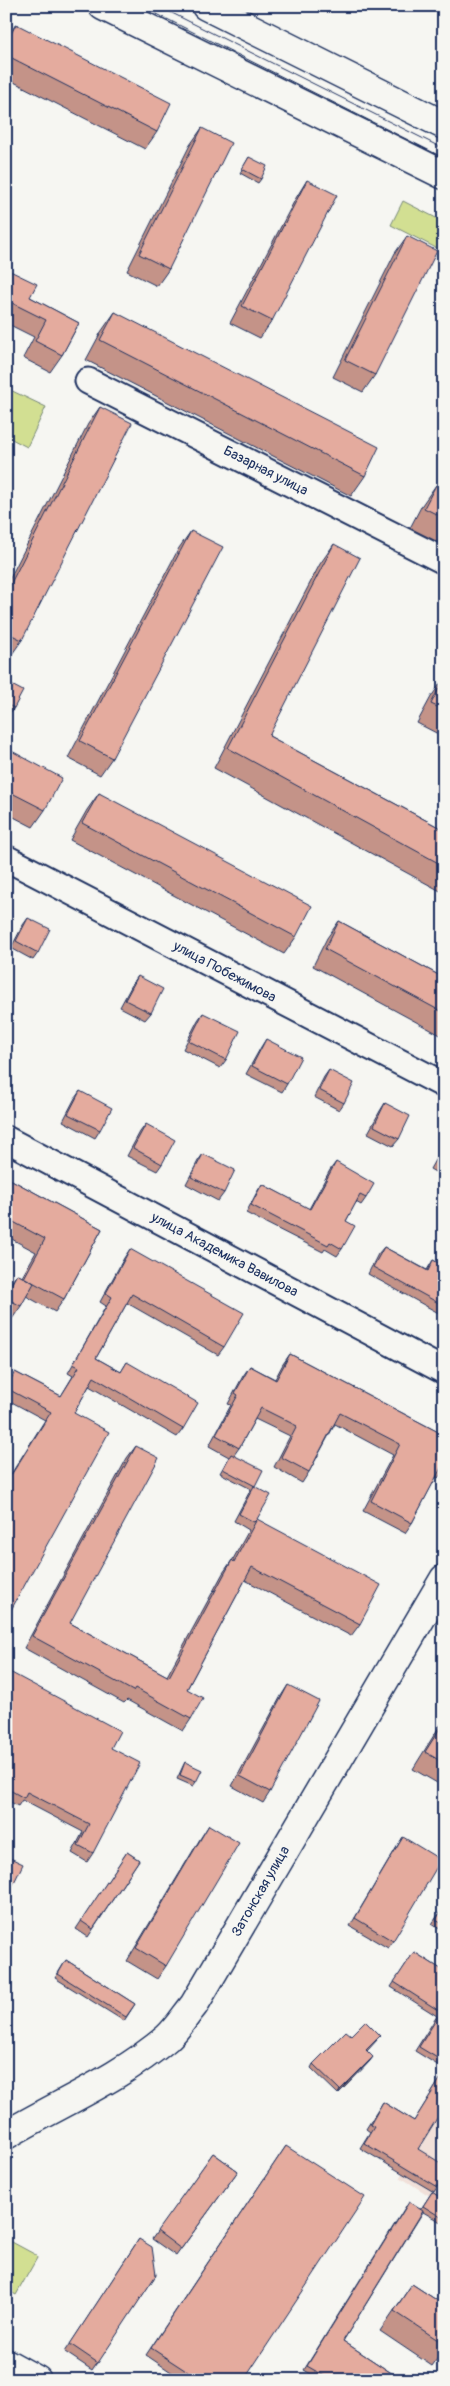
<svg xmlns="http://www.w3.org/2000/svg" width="450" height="2386" viewBox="0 0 450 2386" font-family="Pangolin,sans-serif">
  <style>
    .built { fill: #f1e0d9 }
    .green { fill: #d2df92; stroke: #768778 }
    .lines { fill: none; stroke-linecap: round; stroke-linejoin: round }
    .minor-casing { stroke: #1b2f5e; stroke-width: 29 }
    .major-casing { stroke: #1b2f5e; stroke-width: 31 }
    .highway-casing { stroke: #1b2f5e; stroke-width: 31 }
    .minor { stroke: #f6f6f2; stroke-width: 25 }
    .major { stroke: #f6f6f2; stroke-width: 28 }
    .highway { stroke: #f6f6f2; stroke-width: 28 }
    .tram { stroke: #1b2f5e; stroke-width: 1 }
    .wall { fill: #c49388; stroke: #1b2f5e }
    .shaded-wall { fill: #a0786f; stroke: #1b2f5e }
    .building { fill: #e4ab9e; stroke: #1b2f5e }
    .labels { text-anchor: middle; stroke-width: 4.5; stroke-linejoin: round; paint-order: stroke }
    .street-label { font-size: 14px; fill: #1b2f5e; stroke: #f6f6f2 }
  </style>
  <rect width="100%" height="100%" fill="#f6f6f2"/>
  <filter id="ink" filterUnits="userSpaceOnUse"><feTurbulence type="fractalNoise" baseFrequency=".02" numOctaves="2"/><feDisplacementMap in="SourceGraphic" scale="10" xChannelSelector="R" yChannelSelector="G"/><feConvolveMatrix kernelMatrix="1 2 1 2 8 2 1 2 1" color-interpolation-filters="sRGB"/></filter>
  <g filter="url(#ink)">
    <polygon class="built" points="444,2106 444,2205 400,2177"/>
    <g class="green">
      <polygon points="403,201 444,222 444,252 391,225"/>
      <polygon points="6,388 46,407 27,447 6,436"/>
      <polygon points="10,2241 36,2255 37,2258 16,2295 6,2289 6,2242"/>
    </g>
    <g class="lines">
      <g class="minor-casing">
        <g id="minor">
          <polyline points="88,381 444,561"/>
          <polyline points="6,858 444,1085"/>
          <polyline points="6,1139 444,1371"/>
        </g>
      </g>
      <g class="major-casing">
        <path id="major" d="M 6,2135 C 60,2103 119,2079 167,2038 C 177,2029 185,2016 194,2005 L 444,1579"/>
      </g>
      <g class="highway-casing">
        <g id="highway">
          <polyline points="103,6 444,175"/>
          <polyline points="206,6 444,125"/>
          <polyline points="6,2363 37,2380"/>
        </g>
      </g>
      <use href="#minor" class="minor"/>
      <use href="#major" class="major"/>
      <use href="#highway" class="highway"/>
      <g class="tram">
        <polyline points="141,6 444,158"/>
        <polyline points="158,6 444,149"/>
      </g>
    </g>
    <g class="wall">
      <polygon points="16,24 157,132 145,149 6,78 6,39"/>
      <polygon points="202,128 169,269 157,286 127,271 190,145"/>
      <polygon points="249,157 261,179 258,183 240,173"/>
      <polygon points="307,180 272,321 260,338 230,323 296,198"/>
      <polygon points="407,236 375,375 363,392 333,377 395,253"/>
      <polygon points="6,269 30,297 79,323 62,355 50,372 23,358 34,337 6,323"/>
      <polygon points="115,312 365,476 351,496 86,360 101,332"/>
      <polygon points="100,407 22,640 10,657 6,655 6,586 88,424"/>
      <polygon points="436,485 444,489 444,545 410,528 422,505"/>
      <polygon points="191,531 112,758 100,775 68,758 179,548"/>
      <polygon points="334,544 269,736 444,830 444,893 214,768 320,564"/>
      <polygon points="444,678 444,737 417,723 431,697"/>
      <polygon points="6,682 14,708 11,712 6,709"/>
      <polygon points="6,748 45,810 33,827 6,813"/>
      <polygon points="99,793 296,937 284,954 70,840 87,810"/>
      <polygon points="28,918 38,953 33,960 11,948 23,925"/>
      <polygon points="339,921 444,978 444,1037 313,966 327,938"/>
      <polygon points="138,976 151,1013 145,1020 120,1007 133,983"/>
      <polygon points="203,1013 226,1060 220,1068 183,1049 198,1020"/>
      <polygon points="266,1039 287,1084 282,1092 246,1074 261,1047"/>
      <polygon points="329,1070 344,1103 339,1110 314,1097 324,1077"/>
      <polygon points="80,1091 100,1130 95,1138 63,1121 75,1098"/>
      <polygon points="385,1103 399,1139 393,1146 368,1133 380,1111"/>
      <polygon points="146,1124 162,1164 157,1171 127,1156 140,1132"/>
      <polygon points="444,1144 444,1177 430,1169"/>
      <polygon points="203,1154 224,1193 218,1201 186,1184 198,1161"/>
      <polygon points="336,1162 366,1198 361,1205 356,1202 346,1221 342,1249 337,1256 325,1249 323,1252 246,1213 257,1192 262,1184 309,1209 330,1170"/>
      <polygon points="6,1177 102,1229 64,1299 55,1312 26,1296 21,1306 12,1319 6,1315 6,1290 17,1274 22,1277 36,1252 6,1236"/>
      <polygon points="384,1247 427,1270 433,1260 444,1266 444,1316 368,1274 378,1254"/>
      <polygon points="130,1249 224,1347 218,1355 127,1303 96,1358 121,1372 127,1362 183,1429 177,1437 89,1386 74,1413 6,1619 6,1482 45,1420 6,1399 6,1386 15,1372 61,1396 73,1376 68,1373 106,1306 100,1302 124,1258"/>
      <polygon points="290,1354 444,1435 444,1470 438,1478 436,1477 412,1523 405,1533 363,1511 393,1455 335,1424 309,1472 302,1483 274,1467 290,1436 255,1419 239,1448 234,1455 254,1486 257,1519 360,1624 351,1636 245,1580 187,1689 191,1719 183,1731 127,1700 124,1703 24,1648 127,1458 136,1446 70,1623 167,1676 223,1573 232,1560 232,1561 249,1530 234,1521 251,1489 220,1473 229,1457 209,1446 231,1405 228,1404 243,1376 250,1366 275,1379 283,1364"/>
      <polygon points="6,1670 111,1748 93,1853 87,1862 72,1853 83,1832 22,1800 18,1806 6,1800"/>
      <polygon points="288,1685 270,1792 263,1803 232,1786 281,1696"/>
      <polygon points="444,1719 444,1787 413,1769"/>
      <polygon points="185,1762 196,1782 193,1786 177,1779 183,1766"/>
      <polygon points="209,1825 166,1966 157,1979 127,1961 200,1839"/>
      <polygon points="403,1837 393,1941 388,1948 350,1926 398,1845"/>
      <polygon points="127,1852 139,1860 88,1937 76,1929"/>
      <polygon points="444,1906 444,1932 432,1924"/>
      <polygon points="414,1952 444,1971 444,2069 415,2051 437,2016 391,1987"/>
      <polygon points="66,1960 135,2004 124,2021 55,1978"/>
      <polygon points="351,2035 377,2040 367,2051 370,2061 338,2094 311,2068 313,2064"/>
      <polygon points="444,2073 418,2149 437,2187 434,2192 360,2148 370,2132 366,2129 383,2102 414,2121"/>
      <polygon points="286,2146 244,2380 183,2380 146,2355"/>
      <polygon points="213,2153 238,2171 176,2256 152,2239"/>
      <polygon points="432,2192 444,2200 444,2224 423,2212 343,2341 402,2380 321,2380 304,2370 406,2206 421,2209"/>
      <polygon points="139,2239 156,2275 92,2370 65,2352"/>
      <polygon points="412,2284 444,2305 444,2353 442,2352 432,2366 380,2331"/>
    </g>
    <polygon class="shaded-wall" points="373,2057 370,2061 338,2094 340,2090"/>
    <g class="building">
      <polygon points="16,24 171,103 157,132 6,55 6,44"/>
      <polygon points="202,128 231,143 169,269 139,254"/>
      <polygon points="249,157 267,166 261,179 242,169"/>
      <polygon points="307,180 337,195 272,321 242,306"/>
      <polygon points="407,236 437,251 375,375 345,360"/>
      <polygon points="6,269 37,284 30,297 79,323 62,355 35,341 46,320 6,300"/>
      <polygon points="115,312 379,447 365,476 100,340"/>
      <polygon points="100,407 132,423 22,640 6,632 6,593"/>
      <polygon points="436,485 444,489 444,518 424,508"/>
      <polygon points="191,531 223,547 112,758 80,741"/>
      <polygon points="334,544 360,558 269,736 444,830 444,866 228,748"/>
      <polygon points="444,678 444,710 431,704"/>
      <polygon points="6,682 23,691 14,708 6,704"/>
      <polygon points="6,748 62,778 45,810 6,790"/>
      <polygon points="99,793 312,906 296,937 82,823"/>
      <polygon points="28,918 50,929 38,953 16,941"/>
      <polygon points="339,921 444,978 444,1013 325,949"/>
      <polygon points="138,976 163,989 151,1013 125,1000"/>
      <polygon points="203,1013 240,1031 226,1060 189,1041"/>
      <polygon points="266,1039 301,1057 287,1084 252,1066"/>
      <polygon points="329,1070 354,1083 344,1103 319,1090"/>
      <polygon points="80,1091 112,1108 100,1130 68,1114"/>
      <polygon points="385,1103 410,1116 399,1139 374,1126"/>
      <polygon points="146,1124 175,1140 162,1164 133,1148"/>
      <polygon points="444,1146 444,1166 435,1162"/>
      <polygon points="203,1154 235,1170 224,1193 191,1177"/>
      <polygon points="336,1162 374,1184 366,1198 360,1195 346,1221 355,1226 342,1249 330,1242 328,1245 251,1205 262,1184 310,1209"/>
      <polygon points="6,1177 102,1229 64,1299 25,1278 34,1283 21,1306 6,1298 6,1294 17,1274 24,1278 45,1239 6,1218"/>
      <polygon points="384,1247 428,1271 433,1260 444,1266 444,1306 373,1267"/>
      <polygon points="130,1249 244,1313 224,1347 132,1294 96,1358 121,1372 127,1362 198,1403 183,1429 94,1377 74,1413 109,1432 6,1619 6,1483 51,1412 6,1388 15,1372 61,1396 79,1367 73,1364 112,1297 106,1293"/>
      <polygon points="290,1354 444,1435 444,1467 442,1466 412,1523 371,1501 400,1444 340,1413 309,1472 281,1457 297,1426 261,1408 239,1448 216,1435 238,1395 235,1393 250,1366 276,1380"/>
      <polygon points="136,1446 159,1458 70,1623 169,1677 232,1560 234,1562 257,1519 381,1585 360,1624 252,1567 187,1689 203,1698 191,1719 135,1688 133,1691 32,1636"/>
      <polygon points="231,1454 263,1470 255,1486 223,1469"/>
      <polygon points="254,1486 271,1495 257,1519 254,1522 239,1514"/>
      <polygon points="6,1670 120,1731 111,1748 140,1763 93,1853 78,1845 89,1824 27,1792 24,1798 6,1788"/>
      <polygon points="288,1685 319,1701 270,1792 240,1776"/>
      <polygon points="444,1722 444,1763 425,1752"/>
      <polygon points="185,1762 202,1770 196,1782 180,1775"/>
      <polygon points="209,1825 239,1843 166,1966 136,1948"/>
      <polygon points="403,1837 441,1860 393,1941 355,1918"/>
      <polygon points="127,1852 139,1860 93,1929 81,1921"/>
      <polygon points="6,1856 23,1864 6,1899"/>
      <polygon points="444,1906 444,1925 436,1920"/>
      <polygon points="414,1952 444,1971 444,2062 419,2047 441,2012 394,1982"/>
      <polygon points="66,1960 135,2004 126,2017 58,1974"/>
      <polygon points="6,1962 9,1963 6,1969"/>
      <polygon points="365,2021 380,2036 366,2050 373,2057 340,2090 313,2064 346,2031 351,2035"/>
      <polygon points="444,2073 444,2107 418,2149 444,2165 444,2176 437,2187 364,2143 374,2127 370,2125 383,2102 414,2121"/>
      <polygon points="286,2146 365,2197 244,2380 200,2380 151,2348"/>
      <polygon points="213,2153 238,2171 181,2249 157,2231"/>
      <polygon points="432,2192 444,2200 444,2219 423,2206"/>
      <polygon points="409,2202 423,2211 343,2341 402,2380 327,2380 328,2378 307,2366"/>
      <polygon points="139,2239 152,2247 156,2275 98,2363 70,2344"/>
      <polygon points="412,2284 444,2305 444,2344 394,2311"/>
    </g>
  </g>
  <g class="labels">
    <g class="street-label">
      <text transform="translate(266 470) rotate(27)" y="5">Базарная улица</text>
      <text transform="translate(225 971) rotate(28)" y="5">улица Побежимова</text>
      <text transform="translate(225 1254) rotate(28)" y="5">улица Академика Вавилова</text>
      <text transform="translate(260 1891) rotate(-60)" y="5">Затонская улица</text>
    </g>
  </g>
  <rect width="450" height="2386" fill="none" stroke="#f6f6f2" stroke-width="25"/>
  <rect x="12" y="12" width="425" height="2361" fill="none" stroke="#1b2f5e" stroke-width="2" filter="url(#ink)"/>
</svg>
